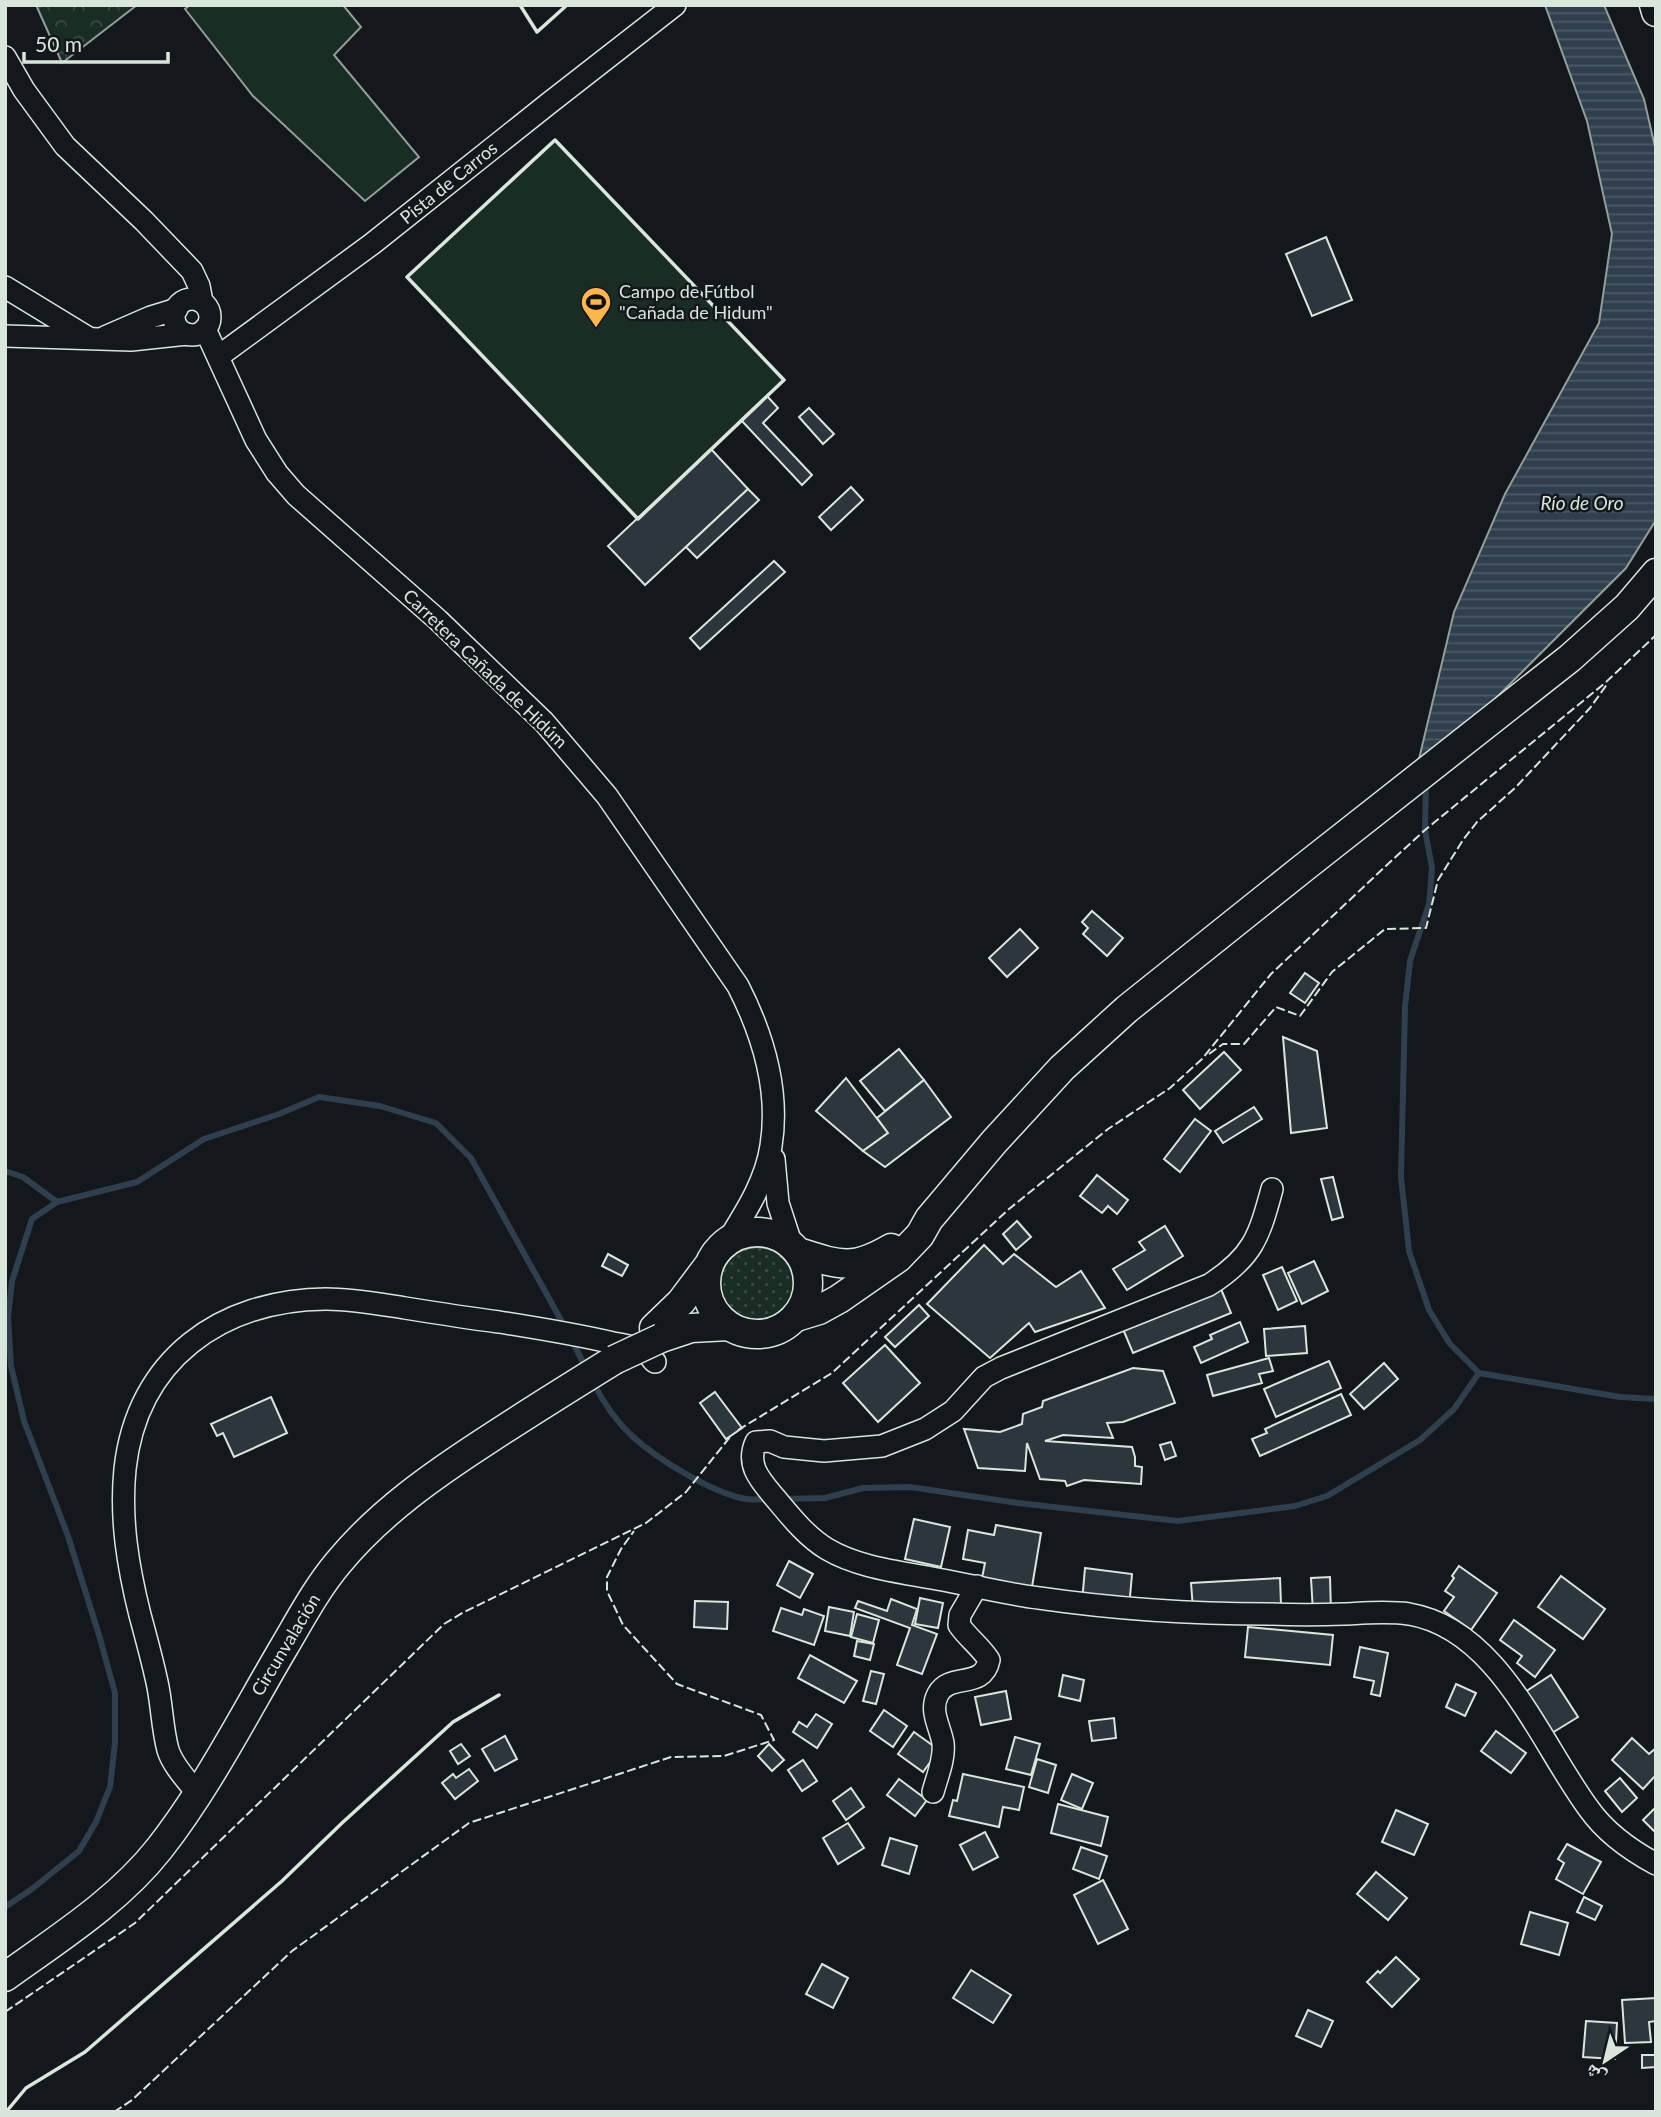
<svg xmlns="http://www.w3.org/2000/svg" width="1661" height="2117" viewBox="0 0 1661 2117" font-family="Lato,'Noto Naskh Arabic',sans-serif">
  <style>
    .forest { fill: url(#forest-crowns); stroke: #939e99; stroke-width: 2 }
    .park { fill: url(#park-dots); stroke: #939e99; stroke-width: 2 }
    .pitch { fill: #1a2d24; stroke: #939e99; stroke-width: 2 }
    .water { fill: url(#water-rules); stroke: #939e99; stroke-width: 2 }
    .lines { fill: none; stroke-linecap: round; stroke-linejoin: round }
    .stream { stroke: #2f3f4d; stroke-width: 6 }
    .building { fill: #2c363c; stroke: #d8e6dc; stroke-width: 2 }
    .minor-casing { stroke: #d8e6dc; stroke-width: 24 }
    .major-casing { stroke: #d8e6dc; stroke-width: 31 }
    .minor { stroke: #14181c; stroke-width: 21 }
    .major { stroke: #14181c; stroke-width: 28 }
    .major-bridge-casing { stroke: #d8e6dc; stroke-width: 31; stroke-linecap: butt }
    .major-bridge { stroke: #14181c; stroke-width: 28 }
    .fence { stroke: #d8e6dc; stroke-width: 2; stroke-dasharray: 9 3.5; stroke-linecap: butt }
    .wall { stroke: #d8e6dc; stroke-width: 3.5 }
    .labels { text-anchor: middle; stroke-width: 5; stroke-linejoin: round; paint-order: stroke }
    .street-label { font-size: 18px; fill: #d8e6dc; stroke: #14181c }
    .poi-label { font-size: 18px; fill: #d8e6dc; stroke: #14181c; text-anchor: start }
    .water-label { font-size: 19px; font-style: italic; fill: #d8e6dc; stroke: #14181c }
  </style>
  <defs>
    <pattern id="forest-crowns" width="20" height="18" patternUnits="userSpaceOnUse" patternTransform="scale(1.75)"><rect width="20" height="18" fill="#1a2d24"/><path d="M2 6a3 3 0 1 1 6 0M12 15a3 3 0 1 1 6 0" fill="none" stroke="#3b4b43"/></pattern>
    <pattern id="park-dots" width="8" height="8" patternUnits="userSpaceOnUse" patternTransform="scale(1.75)"><rect width="8" height="8" fill="#1a2d24"/><path d="M2 2h.1M6 6h.1" fill="none" stroke="#3b4b43" stroke-width="1.8" stroke-linecap="round"/></pattern>
    <pattern id="water-rules" width="6" height="5" patternUnits="userSpaceOnUse" patternTransform="scale(1.75)"><rect width="6" height="5" fill="#2f3f4d"/><path d="M0 2.5h6" fill="none" stroke="#4c5b66"/></pattern>
  </defs>
  <rect width="100%" height="100%" fill="#14181c"/>
  <polygon class="forest" points="36,5 137,5 62,63"/>
  <circle class="park" cx="757" cy="1284" r="37"/>
  <g class="pitch">
    <polygon points="190,5 343,5 361,27 334,55 419,157 365,201 253,96 185,9"/>
    <polygon points="555,140 784,380 638,519 407,277"/>
  </g>
  <polygon class="water" points="1545,5 1604,5 1644,99 1656,151 1656,520 1626,568 1414,780 1454,612 1505,494 1599,323 1612,234 1587,121"/>
  <g class="lines">
    <g class="stream">
      <polyline points="1426,781 1425,830 1432,868 1429,904 1410,961 1405,1007 1401,1177 1409,1251 1429,1310 1450,1344 1479,1373 1620,1397 1656,1399"/>
      <polyline points="5,1171 23,1177 57,1202"/>
      <polyline points="571,1339 587,1370"/>
      <path d="M 593,1382 C 603,1402 616,1421 632,1436 C 657,1459 712,1493 746,1499 C 753,1500 761,1499 768,1499"/>
      <polyline points="783,1499 825,1498 863,1488 910,1487 1018,1503 1178,1521 1295,1506 1327,1496 1420,1440 1454,1409 1479,1373"/>
      <polyline points="5,1907 32,1889 79,1851 96,1822 110,1787 115,1743 115,1693 99,1635 68,1536 24,1421 11,1366 8,1318 12,1281 32,1219 57,1202 137,1182 204,1139 279,1114 319,1097 380,1106 436,1123 471,1158 566,1329"/>
    </g>
  </g>
  <g class="building">
    <polygon points="1326,237 1352,300 1312,316 1286,254"/>
    <polygon points="767,396 778,408 763,423 812,475 802,485 741,420"/>
    <polygon points="809,408 834,434 823,444 799,417"/>
    <polygon points="711,449 748,489 645,585 608,546"/>
    <polygon points="851,487 863,500 831,530 819,517"/>
    <polygon points="748,489 759,500 697,558 686,547"/>
    <polygon points="774,561 785,572 700,649 690,638"/>
    <polygon points="1092,911 1123,938 1107,956 1083,934 1088,928 1082,922"/>
    <polygon points="1020,929 1038,948 1007,977 989,958"/>
    <polygon points="1305,973 1319,983 1305,1003 1290,993"/>
    <polygon points="1283,1037 1317,1051 1327,1128 1291,1133"/>
    <polygon points="899,1049 924,1080 885,1111 860,1081"/>
    <polygon points="1224,1052 1241,1070 1200,1109 1183,1090"/>
    <polygon points="846,1078 888,1133 863,1151 816,1111"/>
    <polygon points="924,1080 951,1117 885,1167 863,1151 888,1133 877,1118"/>
    <polygon points="1254,1107 1262,1119 1223,1143 1215,1131"/>
    <polygon points="1195,1119 1211,1131 1180,1172 1164,1159"/>
    <polygon points="1097,1175 1128,1200 1117,1214 1108,1206 1102,1213 1080,1196"/>
    <polygon points="1333,1177 1343,1217 1332,1220 1321,1179"/>
    <polygon points="1017,1221 1031,1237 1016,1250 1003,1234"/>
    <polygon points="1165,1226 1183,1256 1127,1290 1113,1269 1145,1250 1139,1242"/>
    <polygon points="984,1245 1003,1264 1014,1254 1056,1287 1081,1271 1105,1308 1035,1332 1029,1323 990,1358 927,1304"/>
    <polygon points="608,1254 628,1265 622,1276 602,1266"/>
    <polygon points="1314,1261 1328,1291 1302,1304 1288,1273"/>
    <polygon points="1282,1267 1297,1301 1278,1310 1263,1275"/>
    <polygon points="1221,1289 1231,1313 1133,1353 1123,1329"/>
    <polygon points="919,1305 929,1316 895,1347 885,1337"/>
    <polygon points="1240,1322 1248,1342 1201,1363 1194,1347 1212,1339 1210,1335"/>
    <polygon points="1305,1326 1307,1353 1266,1356 1264,1329"/>
    <polygon points="885,1345 920,1383 878,1422 843,1383"/>
    <polygon points="1269,1358 1273,1371 1259,1374 1262,1383 1213,1396 1207,1375"/>
    <polygon points="1329,1361 1341,1388 1276,1417 1264,1389"/>
    <polygon points="1384,1363 1398,1379 1364,1409 1350,1394"/>
    <polygon points="1133,1368 1163,1371 1175,1403 1123,1422 1107,1423 1113,1438 1063,1435 1045,1441 1132,1447 1135,1457 1135,1466 1142,1467 1141,1484 1084,1480 1067,1486 1065,1481 1040,1479 1027,1443 1025,1471 978,1468 964,1429 1000,1432 1022,1424 1023,1414 1042,1407 1043,1401"/>
    <polygon points="715,1392 742,1428 726,1439 700,1403"/>
    <polygon points="1341,1394 1351,1415 1260,1456 1252,1439 1267,1433 1265,1429"/>
    <polygon points="271,1397 287,1433 234,1457 223,1433 217,1436 211,1424"/>
    <polygon points="1171,1442 1176,1456 1165,1460 1160,1445"/>
    <polygon points="914,1519 950,1527 941,1567 905,1559"/>
    <polygon points="996,1525 1041,1533 1032,1587 982,1578 985,1563 963,1559 968,1530 994,1535"/>
    <polygon points="789,1561 813,1574 800,1598 777,1585"/>
    <polygon points="1459,1566 1497,1593 1471,1630 1444,1611 1454,1597 1445,1591 1454,1578 1452,1576"/>
    <polygon points="1085,1568 1132,1574 1129,1608 1082,1602"/>
    <polygon points="1561,1576 1605,1609 1583,1639 1538,1607"/>
    <polygon points="1330,1577 1331,1612 1313,1612 1311,1578"/>
    <polygon points="1280,1578 1281,1604 1193,1609 1191,1583"/>
    <polygon points="920,1598 943,1603 938,1628 915,1624"/>
    <polygon points="891,1599 917,1609 912,1625 937,1634 922,1674 897,1665 910,1628 855,1608 858,1601 887,1611"/>
    <polygon points="695,1601 728,1602 727,1629 694,1627"/>
    <polygon points="829,1607 854,1612 850,1636 825,1631"/>
    <polygon points="781,1608 802,1615 804,1609 824,1616 814,1645 773,1631"/>
    <polygon points="857,1614 879,1620 873,1643 851,1637"/>
    <polygon points="1514,1620 1555,1650 1535,1677 1517,1663 1522,1656 1500,1640"/>
    <polygon points="1248,1627 1333,1635 1330,1665 1245,1657"/>
    <polygon points="857,1641 874,1644 870,1660 854,1656"/>
    <polygon points="1360,1647 1388,1653 1380,1696 1371,1694 1374,1681 1354,1677"/>
    <polygon points="810,1655 857,1681 844,1703 798,1678"/>
    <polygon points="871,1671 884,1674 876,1704 863,1701"/>
    <polygon points="1063,1675 1084,1680 1080,1701 1059,1696"/>
    <polygon points="1551,1675 1578,1717 1552,1733 1525,1692"/>
    <polygon points="1456,1684 1476,1693 1465,1716 1446,1707"/>
    <polygon points="1006,1691 1011,1719 981,1725 975,1697"/>
    <polygon points="884,1710 907,1726 893,1747 870,1731"/>
    <polygon points="816,1714 832,1724 817,1748 793,1732 799,1722 807,1727"/>
    <polygon points="1114,1718 1116,1738 1092,1741 1089,1721"/>
    <polygon points="1496,1731 1526,1753 1511,1773 1481,1751"/>
    <polygon points="914,1732 939,1750 923,1772 898,1754"/>
    <polygon points="505,1736 517,1759 495,1771 482,1749"/>
    <polygon points="1015,1737 1040,1744 1031,1775 1006,1769"/>
    <polygon points="1632,1738 1649,1754 1656,1748 1656,1775 1643,1789 1612,1760"/>
    <polygon points="461,1744 470,1756 458,1764 450,1751"/>
    <polygon points="769,1744 784,1760 772,1771 758,1756"/>
    <polygon points="1037,1759 1056,1765 1048,1793 1029,1787"/>
    <polygon points="803,1760 817,1781 802,1791 788,1770"/>
    <polygon points="469,1769 478,1781 455,1799 442,1783 453,1774 456,1778"/>
    <polygon points="963,1774 1024,1787 1019,1810 1003,1807 999,1827 949,1816 953,1800 957,1801"/>
    <polygon points="1072,1774 1093,1783 1082,1809 1061,1800"/>
    <polygon points="1620,1778 1637,1798 1622,1812 1605,1791"/>
    <polygon points="899,1779 927,1800 915,1816 887,1795"/>
    <polygon points="851,1788 864,1807 846,1820 833,1801"/>
    <polygon points="1058,1804 1108,1817 1101,1846 1051,1833"/>
    <polygon points="1656,1807 1656,1833 1643,1820"/>
    <polygon points="1396,1810 1428,1824 1414,1855 1382,1842"/>
    <polygon points="848,1823 864,1848 838,1864 823,1838"/>
    <polygon points="985,1832 998,1857 973,1870 960,1845"/>
    <polygon points="890,1838 917,1846 909,1874 882,1865"/>
    <polygon points="1567,1844 1601,1862 1583,1894 1556,1879 1564,1863 1558,1859"/>
    <polygon points="1081,1847 1107,1856 1099,1879 1073,1869"/>
    <polygon points="1376,1872 1407,1898 1388,1920 1357,1894"/>
    <polygon points="1103,1880 1128,1929 1098,1944 1074,1895"/>
    <polygon points="1584,1897 1602,1906 1595,1920 1577,1912"/>
    <polygon points="1530,1912 1568,1923 1559,1955 1521,1944"/>
    <polygon points="1396,1957 1419,1979 1392,2007 1367,1982 1378,1971 1380,1973"/>
    <polygon points="822,1964 848,1978 833,2008 806,1994"/>
    <polygon points="971,1970 1011,1995 993,2023 953,1998"/>
    <polygon points="1656,1998 1656,2021 1649,2022 1651,2042 1625,2043 1622,2000"/>
    <polygon points="1308,2010 1333,2021 1321,2047 1296,2036"/>
    <polygon points="1586,2021 1617,2023 1615,2059 1583,2057"/>
    <polygon points="1642,2055 1656,2055 1656,2067 1642,2068"/>
  </g>
  <g class="lines">
    <g class="minor-casing">
      <g id="minor">
        <polyline points="5,57 24,90 65,146 144,221 192,271 199,286 202,302"/>
        <polyline points="5,287 87,337"/>
        <circle cx="192" cy="317" r="18"/>
        <path d="M 205,329 L 256,440 L 277,473 L 296,495 L 438,620 L 544,722 L 607,796 L 738,986 C 763,1035 780,1090 771,1146 C 766,1180 747,1210 729,1239"/>
        <polyline points="5,336 131,340 187,334"/>
        <polyline points="105,337 151,317 177,309"/>
        <polyline points="219,356 372,244 548,104 675,5"/>
        <polyline points="774,1159 778,1203 791,1243"/>
        <path d="M 1272,1189 C 1259,1237 1253,1257 1209,1285 L 1001,1368 L 984,1377 L 953,1411 L 925,1429 L 882,1446 L 824,1451 L 784,1447 L 770,1441 L 756,1442 C 745,1466 762,1482 776,1499 C 791,1517 807,1537 827,1549 C 859,1568 901,1572 937,1579 C 971,1585 1005,1594 1039,1598 C 1115,1609 1191,1614 1268,1614 C 1293,1615 1319,1615 1344,1614 C 1366,1613 1388,1611 1409,1614 C 1499,1629 1540,1743 1589,1809 C 1606,1833 1630,1850 1656,1864"/>
        <path d="M 933,1792 C 937,1777 945,1759 943,1743 C 940,1726 929,1711 938,1694 C 950,1672 983,1690 989,1660 C 981,1647 968,1638 959,1625 L 960,1615 L 977,1586"/>
        <path d="M 197,1793 C 187,1780 173,1766 168,1750 C 162,1728 162,1704 157,1682 C 152,1659 146,1637 140,1615 C 128,1567 120,1519 125,1469 C 137,1359 221,1300 326,1299 C 352,1299 379,1304 405,1308 C 436,1313 468,1318 499,1322 C 537,1328 575,1334 613,1343 C 624,1345 639,1347 648,1354 C 649,1355 654,1362 655,1362"/>
      </g>
    </g>
    <g class="major-casing">
      <g id="major">
        <polyline points="1654,5 1656,12"/>
        <circle cx="757" cy="1283" r="51"/>
        <path d="M 798,1252 C 839,1265 852,1271 891,1248"/>
        <polyline points="796,1317 819,1310 839,1299 898,1258 920,1235 929,1219 994,1142 1062,1068 1094,1039 1127,1009 1302,869 1570,658 1627,607 1656,573"/>
        <polyline points="654,1328 681,1302 708,1266"/>
        <polyline points="661,1338 691,1328 729,1326"/>
        <path d="M 5,1977 C 59,1938 118,1901 159,1849 C 207,1788 245,1713 284,1647 C 301,1618 317,1588 338,1563 C 380,1512 435,1474 489,1439 C 530,1412 572,1386 614,1360"/>
      </g>
    </g>
    <use href="#minor" class="minor"/>
    <use href="#major" class="major"/>
    <g class="major-bridge-casing">
      <polyline id="major-bridge" points="614,1360 661,1338"/>
    </g>
    <use href="#major-bridge" class="major-bridge"/>
    <g class="fence">
      <polyline points="1209,1054 1223,1044 1244,1044 1276,1007 1300,1016 1332,972 1385,929 1426,928 1438,880 1463,840 1477,822 1516,787 1590,708 1608,683"/>
      <polyline points="738,1430 832,1373 1009,1209 1108,1129 1170,1088 1202,1059 1271,974 1389,863 1425,830 1605,683 1656,635"/>
      <polyline points="5,2012 135,1923 444,1624 464,1612 646,1523 686,1492 730,1437"/>
      <polyline points="114,2112 132,2100 292,1951 469,1823 671,1757 724,1756 774,1740 761,1715 677,1684 623,1625 607,1591 607,1577 621,1549 634,1531"/>
    </g>
    <g class="wall">
      <polyline points="520,5 537,32 567,5"/>
      <polygon points="555,140 784,380 638,519 407,277"/>
      <polyline points="6,2112 26,2088 85,2052 282,1881 342,1823 453,1722 499,1695"/>
    </g>
  </g>
  <defs>
    <g id="stadium-pin" transform="scale(1.575)"><path d="M0 17L-7.5 6A9.5 9.5 0 1 1 7.5 6Z" fill="#ffb74d" stroke="#14181c"/><path d="M0-5a6.5 5 0 1 0 0 10a6.5 5 0 1 0 0-10ZM-3.5-1.8h7v3.6h-7Z" fill="#111"/></g>
  </defs>
  <g fill-rule="evenodd">
    <use href="#stadium-pin" x="596" y="302"/>
  </g>
  <g class="labels">
    <g class="street-label">
      <text transform="translate(449 183) rotate(-39)" y="6">Pista de Carros</text>
      <text transform="translate(485 669) rotate(44)" y="6">Carretera Cañada de Hidúm</text>
      <text transform="translate(286 1645) rotate(-59)" y="6">Circunvalación</text>
    </g>
    <g class="poi-label">
      <text x="619" y="298">Campo de Fútbol<tspan x="619" dy="21">"Cañada de Hidum"</tspan></text>
    </g>
    <g class="water-label">
      <text x="1582" y="510">Río de Oro</text>
    </g>
  </g>
  <rect width="1661" height="2117" fill="none" stroke="#d8e6dc" stroke-width="14"/>
  <g transform="translate(1605 2061) rotate(215)" stroke="#14181c" stroke-width="5" paint-order="stroke">
  <path d="M0-5L12 26L0 18L-12 26Z" fill="#d8e6dc"/>
  <text y="-10" font-size="19" font-weight="bold" text-anchor="middle" fill="#d8e6dc">ش</text>
  </g>
  <path d="M24 52v10h144v-10" fill="none" stroke="#d8e6dc" stroke-width="3.5"/>
  <text x="35" y="52" font-size="21" fill="#d8e6dc" stroke="#14181c" stroke-width="5" paint-order="stroke">50 m</text>
</svg>
